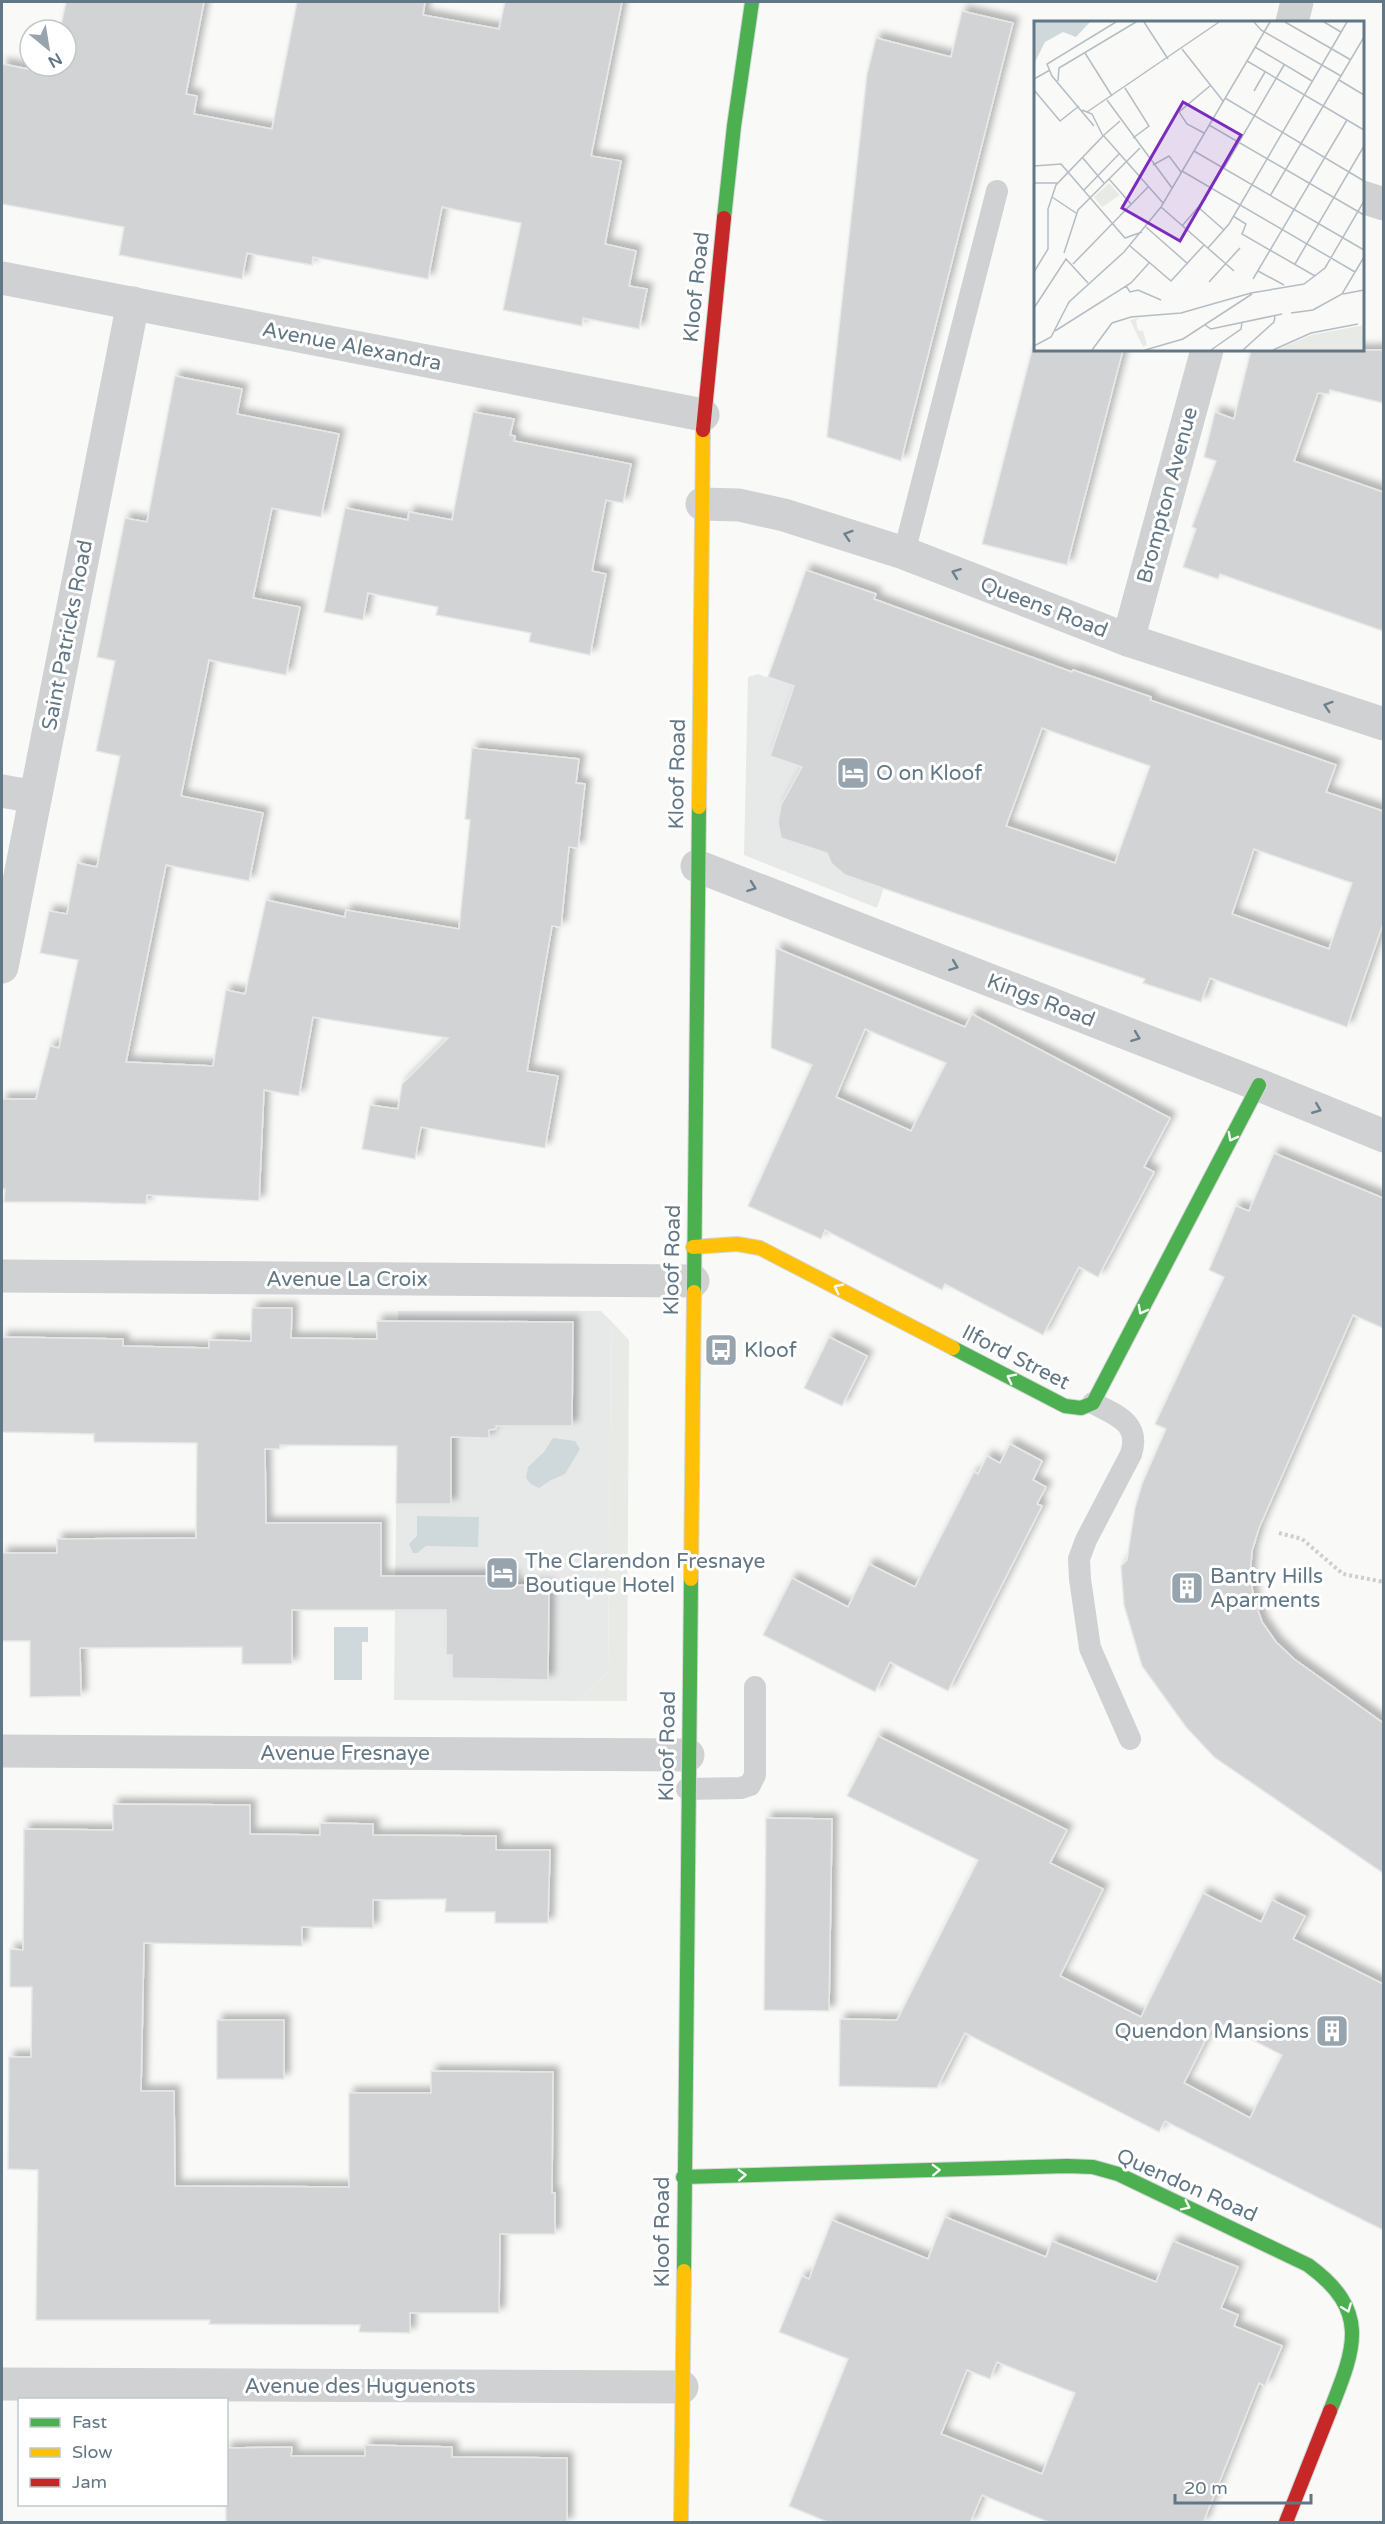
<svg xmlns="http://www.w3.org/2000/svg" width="1385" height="2524" viewBox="0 0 1385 2524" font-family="'Varela Round',sans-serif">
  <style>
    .built { fill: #e7e9e9 }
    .green { fill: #e8ebe5 }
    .water { fill: #cfd8db }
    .building { fill: #d1d3d4; stroke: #e8e8e8; stroke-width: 1.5; fill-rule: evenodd; filter: url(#shadow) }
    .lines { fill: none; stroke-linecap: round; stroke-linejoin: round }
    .fast-casing { stroke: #d5d6d7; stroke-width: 16 }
    .slow-casing { stroke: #d5d6d7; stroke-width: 16 }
    .jam-casing { stroke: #d5d6d7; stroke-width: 16 }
    .path { stroke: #cdcece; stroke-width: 4; stroke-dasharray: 3 3; stroke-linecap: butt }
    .lane { stroke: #cfd1d2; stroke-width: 22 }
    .street { stroke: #cfd1d2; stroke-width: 33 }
    .fast { stroke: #4caf50; stroke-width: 14 }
    .slow { stroke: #ffc107; stroke-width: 14 }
    .jam { stroke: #c62828; stroke-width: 14 }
    .oneway { stroke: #6d808d }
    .oneway2 { stroke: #f6fbf6 }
    .labels { text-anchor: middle; stroke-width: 6; stroke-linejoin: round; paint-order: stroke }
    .street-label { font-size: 21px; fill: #627785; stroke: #fff }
    .poi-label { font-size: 21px; fill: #627785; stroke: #fff; text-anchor: start }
    .inset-road { fill: none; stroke: #b4bdc3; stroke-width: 1.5 }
    .view { fill: #7b2cbf; fill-opacity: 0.15; stroke: #7b2cbf; stroke-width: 3 }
    .inset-edge { fill: none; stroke: #627785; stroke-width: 3 }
  </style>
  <defs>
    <filter id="shadow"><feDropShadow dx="5.5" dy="-5.5" stdDeviation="3" flood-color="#0004"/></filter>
  </defs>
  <rect width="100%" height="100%" fill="#f9f9f8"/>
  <g class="built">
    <polygon points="758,674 807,691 922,776 877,908 744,855 748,677"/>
    <polygon points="398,1311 601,1311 611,1321 608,1672 577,1701 394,1700"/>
  </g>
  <polygon class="green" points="611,1321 629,1340 627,1701 577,1701 608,1672"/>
  <g class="water">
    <polygon points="553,1438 575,1441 580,1449 565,1474 551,1480 539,1488 531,1484 526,1478 528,1467 544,1452"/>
    <polygon points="417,1516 479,1517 478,1547 426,1546 417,1553 413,1553 409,1544 417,1536"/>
    <polygon points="334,1627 368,1627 368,1642 362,1642 362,1680 334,1680"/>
  </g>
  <g class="building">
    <polygon points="66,2 204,2 186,94 197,96 194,114 272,129 297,2 425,2 423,15 499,29 505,2 622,2 591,156 621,161 605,244 636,251 629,286 647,289 639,329 583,318 582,326 503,310 521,223 442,207 428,279 313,257 312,265 247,253 242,279 119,255 124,227 2,204 2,64 44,72 45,66 66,66 66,30 60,30"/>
    <polygon points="962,11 1013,23 901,461 827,437 867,74 876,38 951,57"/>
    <polygon points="1032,350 1123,350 1067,565 982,544"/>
    <polygon points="1251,350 1383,350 1383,403 1330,390 1329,394 1318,393 1294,461 1383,492 1383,631 1220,574 1218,579 1183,567 1196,529 1192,527 1216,461 1204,457 1215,412 1234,419"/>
    <polygon points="175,376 242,389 237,414 339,434 321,517 272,508 253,598 300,607 286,675 209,660 181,796 263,813 249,881 166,865 126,1062 213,1066 226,990 245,994 266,900 345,917 346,910 459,929 470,820 465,819 472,748 579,759 576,783 585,784 578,848 569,847 561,927 552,926 527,1071 558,1076 545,1148 421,1127 415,1159 362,1149 370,1105 398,1109 402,1084 448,1038 313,1017 299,1096 264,1090 259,1201 147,1195 146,1204 74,1202 4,1202 5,1189 2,1189 2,1099 36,1099 50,1046 59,1048 78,960 40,953 49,911 67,914 77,863 97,867 120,756 96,751 115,661 97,657 125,518 147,522"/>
    <polygon points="473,412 514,419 510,435 515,436 514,441 631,464 623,503 606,500 592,571 606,574 590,655 529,642 531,633 436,615 438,607 368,593 363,620 324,612 345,508 408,520 409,512 452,520"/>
    <path d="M 806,570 L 876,594 L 874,599 L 1072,672 L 1073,670 L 1151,697 L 1150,700 L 1336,765 L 1326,792 L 1383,811 L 1383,924 L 1347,1027 L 1210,978 L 1201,1002 L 1143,983 L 1145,979 L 845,875 L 831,863 L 827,853 L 781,838 L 778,822 L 781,805 L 802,767 L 770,756 L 794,686 L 768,677 ZM 1042,728 L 1150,766 L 1115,863 L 1006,826 ZM 1254,849 L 1352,883 L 1329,949 L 1232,914 Z"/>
    <path d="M 776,948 L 965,1027 L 972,1014 L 1170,1118 L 1144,1167 L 1154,1172 L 1098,1277 L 1079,1267 L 1043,1335 L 945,1284 L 942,1290 L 825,1230 L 821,1239 L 748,1206 L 812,1065 L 771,1048 ZM 865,1029 L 946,1063 L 911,1131 L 836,1097 Z"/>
    <polygon points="1274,1153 1383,1198 1383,1328 1353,1315 1259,1528 1252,1551 1250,1576 1254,1599 1262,1622 1276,1642 1294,1659 1383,1723 1383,1873 1214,1757 1186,1727 1142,1666 1124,1605 1121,1566 1127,1560 1135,1508 1142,1484 1166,1429 1155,1424 1224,1277 1209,1270 1236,1206 1249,1211"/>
    <polygon points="252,1308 292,1308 291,1338 377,1339 377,1321 573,1322 572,1426 496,1426 496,1429 489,1430 489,1438 451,1437 451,1504 396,1504 397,1446 280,1445 280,1449 265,1449 266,1523 381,1523 381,1576 513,1576 513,1585 549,1586 548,1680 452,1678 452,1655 446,1655 446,1610 292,1610 292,1664 242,1664 242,1647 80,1648 81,1696 30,1697 30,1641 2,1641 2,1553 57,1553 57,1539 196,1538 197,1443 94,1442 94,1434 2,1432 2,1337 123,1339 123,1346 209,1348 209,1340 251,1341"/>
    <polygon points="829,1337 867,1356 842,1406 804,1388"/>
    <polygon points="1010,1444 1042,1461 1033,1480 1046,1487 1037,1504 1042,1506 948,1691 890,1662 875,1692 763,1635 792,1578 848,1607 869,1564 915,1587 974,1472 978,1474 987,1456 1000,1463"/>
    <path d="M 878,1736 L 1067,1830 L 1050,1863 L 1103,1889 L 1060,1976 L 1141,2017 L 1203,1893 L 1261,1922 L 1272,1900 L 1305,1916 L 1293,1939 L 1383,1984 L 1383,2230 L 1165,2121 L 1159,2132 L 965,2033 L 937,2088 L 839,2086 L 840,2019 L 897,2020 L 978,1860 L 847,1796 ZM 1215,2021 L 1282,2055 L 1250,2118 L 1184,2083 Z"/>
    <polygon points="113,1804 250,1805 250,1834 320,1835 320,1823 373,1824 373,1835 496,1836 496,1850 550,1850 548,1923 495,1923 495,1912 445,1912 446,1899 373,1900 373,1928 302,1927 302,1946 144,1943 141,2091 174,2091 175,2186 349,2187 349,2093 431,2093 431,2071 553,2072 552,2193 555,2193 555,2234 500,2234 499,2313 410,2313 410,2333 359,2332 360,2325 209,2324 210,2320 36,2320 38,2170 8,2169 9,2057 31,2057 32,1987 10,1987 10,1949 23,1950 24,1829 113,1830"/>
    <polygon points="766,1818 832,1819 829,2011 764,2010"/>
    <rect x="217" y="2020" width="67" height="59"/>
    <path d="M 945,2217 L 1046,2257 L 1052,2241 L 1156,2282 L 1173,2241 L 1238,2267 L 1221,2308 L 1238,2315 L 1234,2326 L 1282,2346 L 1265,2386 L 1259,2383 L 1203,2523 L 1051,2523 L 982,2495 L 970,2523 L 830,2523 L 789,2506 L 848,2359 L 779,2332 L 802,2276 L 809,2279 L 832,2220 L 928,2259 ZM 997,2362 L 1075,2393 L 1042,2474 L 941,2434 L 967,2370 L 990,2379 Z"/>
    <polygon points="365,2445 452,2447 452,2457 567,2458 567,2523 226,2523 226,2448 292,2447 291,2456 365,2456"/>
  </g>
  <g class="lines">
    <g class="fast-casing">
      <g id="fast">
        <polyline points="724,218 734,126 752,2"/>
        <polyline points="694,1292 699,807"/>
        <polyline points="953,1348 1065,1406 1081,1408 1093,1403 1259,1085"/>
        <path d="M 683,2177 L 1067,2166 L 1093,2167 L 1118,2174 L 1308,2265 C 1371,2311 1355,2348 1330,2411"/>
        <polyline points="684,2271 691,1579"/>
      </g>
    </g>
    <g class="slow-casing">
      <g id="slow">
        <polyline points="699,807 703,430"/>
        <polyline points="693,1247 737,1244 760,1248 953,1348"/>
        <polyline points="691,1579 694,1292"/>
        <polyline points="681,2522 684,2271"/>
      </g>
    </g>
    <g class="jam-casing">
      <g id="jam">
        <polyline points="703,430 724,218"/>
        <polyline points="1286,2522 1330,2411"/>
      </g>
    </g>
    <polyline class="path" points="1279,1533 1302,1539 1343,1574 1384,1582"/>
    <g class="lane">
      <polyline points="904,553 997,191"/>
      <path d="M 1093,1403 C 1116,1415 1141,1423 1131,1454 L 1086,1540 L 1079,1559 L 1080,1579 L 1090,1648 L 1130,1739"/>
      <polyline points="687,1789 741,1788 750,1785 755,1775 755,1687"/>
    </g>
    <g class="street">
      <polyline points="1292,22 1297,2"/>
      <polyline points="1362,197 1384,204"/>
      <polyline points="2,278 703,415"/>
      <polyline points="702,504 739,505 784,515 904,553 1128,640 1384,724"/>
      <polyline points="1128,640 1207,350"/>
      <polyline points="2,791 35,797"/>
      <polyline points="697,866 1259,1085 1384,1136"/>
      <polyline points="2,967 133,303"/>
      <polyline points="2,1276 693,1281"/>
      <polyline points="2,1751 688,1755"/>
      <polyline points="2,2384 682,2387"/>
    </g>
    <use href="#fast" class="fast"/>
    <use href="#slow" class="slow"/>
    <use href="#jam" class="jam"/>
  </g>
  <defs><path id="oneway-chevron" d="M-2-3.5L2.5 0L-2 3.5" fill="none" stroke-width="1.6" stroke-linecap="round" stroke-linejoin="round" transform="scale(1.5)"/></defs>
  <g class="oneway">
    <use href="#oneway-chevron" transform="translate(848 535) rotate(-162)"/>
    <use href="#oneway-chevron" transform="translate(956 573) rotate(-159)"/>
    <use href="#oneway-chevron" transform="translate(1328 706) rotate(-162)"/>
    <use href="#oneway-chevron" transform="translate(752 887) rotate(20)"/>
    <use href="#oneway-chevron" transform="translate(954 966) rotate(21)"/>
    <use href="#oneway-chevron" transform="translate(1136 1037) rotate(21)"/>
    <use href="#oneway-chevron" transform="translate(1317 1109) rotate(22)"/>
  </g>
  <g class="oneway2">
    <use href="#oneway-chevron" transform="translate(1232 1137) rotate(118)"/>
    <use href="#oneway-chevron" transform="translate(838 1288) rotate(-153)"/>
    <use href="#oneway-chevron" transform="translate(1142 1310) rotate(118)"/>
    <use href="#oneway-chevron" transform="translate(1011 1378) rotate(-153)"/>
    <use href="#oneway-chevron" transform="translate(936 2170) rotate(-2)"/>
    <use href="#oneway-chevron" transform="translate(742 2175) rotate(-2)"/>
    <use href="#oneway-chevron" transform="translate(1186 2206) rotate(26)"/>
    <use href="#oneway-chevron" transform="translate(1347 2308) rotate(69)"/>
  </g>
  <defs>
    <g id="hotel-square" transform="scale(1.725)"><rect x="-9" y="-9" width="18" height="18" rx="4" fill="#97a4ad" stroke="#fff"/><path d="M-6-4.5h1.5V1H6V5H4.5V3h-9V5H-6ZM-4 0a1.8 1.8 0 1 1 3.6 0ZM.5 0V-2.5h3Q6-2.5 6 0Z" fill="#fff"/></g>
    <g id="bus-square" transform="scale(1.725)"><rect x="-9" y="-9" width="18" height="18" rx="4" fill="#97a4ad" stroke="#fff"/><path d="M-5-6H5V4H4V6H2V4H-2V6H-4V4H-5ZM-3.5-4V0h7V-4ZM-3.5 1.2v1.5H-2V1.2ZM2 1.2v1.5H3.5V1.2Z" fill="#fff"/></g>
    <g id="building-square" transform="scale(1.725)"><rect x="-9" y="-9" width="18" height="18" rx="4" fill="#97a4ad" stroke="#fff"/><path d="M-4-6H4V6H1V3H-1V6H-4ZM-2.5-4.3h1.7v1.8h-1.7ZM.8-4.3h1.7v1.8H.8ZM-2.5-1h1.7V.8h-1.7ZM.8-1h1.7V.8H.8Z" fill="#fff"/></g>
  </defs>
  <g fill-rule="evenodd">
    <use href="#hotel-square" x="853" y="773"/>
    <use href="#bus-square" x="721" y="1350"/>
    <use href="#hotel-square" x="502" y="1573"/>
    <use href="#building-square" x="1187" y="1588"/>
    <use href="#building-square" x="1332" y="2031"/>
  </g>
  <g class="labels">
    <g class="street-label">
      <text transform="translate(696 287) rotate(-84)" y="7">Kloof Road</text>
      <text transform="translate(352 346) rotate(11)" y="7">Avenue Alexandra</text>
      <text transform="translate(1167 495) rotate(-75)" y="7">Brompton Avenue</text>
      <text transform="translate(1044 607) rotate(21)" y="7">Queens Road</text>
      <text transform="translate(67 635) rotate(-79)" y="7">Saint Patricks Road</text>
      <text transform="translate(677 774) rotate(-89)" y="7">Kloof Road</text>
      <text transform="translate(1041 1000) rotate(21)" y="7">Kings Road</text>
      <text transform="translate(672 1260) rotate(-89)" y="7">Kloof Road</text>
      <text x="347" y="1286">Avenue La Croix</text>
      <text transform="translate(1016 1357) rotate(27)" y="7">Ilford Street</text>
      <text transform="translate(667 1746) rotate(-89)" y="7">Kloof Road</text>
      <text x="345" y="1760">Avenue Fresnaye</text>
      <text transform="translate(1187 2185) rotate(24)" y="7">Quendon Road</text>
      <text transform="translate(662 2232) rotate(-90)" y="7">Kloof Road</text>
      <text x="360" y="2393">Avenue des Huguenots</text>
    </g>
    <g class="poi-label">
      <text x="876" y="780">O on Kloof</text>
      <text x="744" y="1357">Kloof</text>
      <text x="525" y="1568">The Clarendon Fresnaye<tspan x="525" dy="24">Boutique Hotel</tspan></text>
      <text x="1210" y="1583">Bantry Hills<tspan x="1210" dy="24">Aparments</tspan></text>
      <text x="1309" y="2038" text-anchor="end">Quendon Mansions</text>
    </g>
  </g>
  <g transform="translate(1034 21)">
    <rect width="330" height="330" fill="#f9f9f8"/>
    <path d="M 75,162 L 86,174 L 68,186 L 60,176 ZM 106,297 L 102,300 L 104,309 L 109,310 L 113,324 L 109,326 L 96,299 ZM 330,304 L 330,329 L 242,329 L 277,314 Z" fill="#e8ebe5"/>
    <path d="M 0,1 L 56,1 L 42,16 L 29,11 L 11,21 L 0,43 Z" fill="#cfd8db"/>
    <path class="inset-road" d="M 110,1 L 134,38M 220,1 L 227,9 L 307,55M 251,1 L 317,39M 290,1 L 307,11M 221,26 L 278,60M 148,28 L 189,80M 51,32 L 78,75M 213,40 L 330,109M 0,58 L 16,49M 305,59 L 330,74M 24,60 L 25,47 L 102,1M 91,67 L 115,105 L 99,117M 0,69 L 26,100 L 45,85M 220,70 L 231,51M 191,77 L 330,160M 73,79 L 138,167M 53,91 L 185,1M 175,104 L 330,194M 60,105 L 18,55 L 13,43 L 82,1M 170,112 L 153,103 L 145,91 L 177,64M 69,114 L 129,182M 70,114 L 86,100M 160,130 L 330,229M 48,136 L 70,162M 119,144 L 135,135 L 147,151M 0,145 L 27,143 L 91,217 L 108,211M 190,147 L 250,44M 148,150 L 321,251M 75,158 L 97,183M 0,162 L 23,162M 50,169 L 85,133M 236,175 L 330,16M 18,176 L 42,192M 127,186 L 200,250M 164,186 L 190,209M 199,195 L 212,203 L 208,213 L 281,255M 148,205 L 172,177M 112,206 L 154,243M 96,225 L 137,260 L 170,224M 174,227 L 195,203 L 313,1M 30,232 L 44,189 L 106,127M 39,243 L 114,166M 261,243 L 330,125M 224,250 L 250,264M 0,251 L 14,228 L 14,188 L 22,164 L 69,115 L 58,93 L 48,89M 219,258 L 313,99M 175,261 L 206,227M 92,265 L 96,271 L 104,269 L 127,279M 309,273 L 330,269M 0,287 L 32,238 L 54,262M 257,292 L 279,289 L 308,273 L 330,236M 171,304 L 177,308 L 248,293M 21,310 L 97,262 L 115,242M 0,325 L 17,316 L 35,281 L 90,231 L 127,186 L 236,1M 58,329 L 78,302 L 97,296 L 147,292 L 217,272 L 270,263 L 291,247 L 330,180M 111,329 L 149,318 L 218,273M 177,329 L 207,308 L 208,301M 209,329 L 240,301 L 241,295M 239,329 L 277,312 L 324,303"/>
    <path class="view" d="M 149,81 L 207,114 L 146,220 L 88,187 Z"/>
    <rect width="330" height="330" class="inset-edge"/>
  </g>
  <rect width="1385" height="2524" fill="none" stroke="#627785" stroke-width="6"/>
  <rect x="18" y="2398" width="210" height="108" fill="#ffffff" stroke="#c0c9ce" stroke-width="1.5"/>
  <rect x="30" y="2418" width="30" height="9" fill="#4caf50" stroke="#c0c9ce" stroke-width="1.5"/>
  <text x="72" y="2428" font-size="18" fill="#627785">Fast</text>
  <rect x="30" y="2448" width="30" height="9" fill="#ffc107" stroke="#c0c9ce" stroke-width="1.5"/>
  <text x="72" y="2458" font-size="18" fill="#627785">Slow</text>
  <rect x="30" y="2478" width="30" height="9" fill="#c62828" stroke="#c0c9ce" stroke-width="1.5"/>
  <text x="72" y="2488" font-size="18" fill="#627785">Jam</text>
  <g transform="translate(48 48) rotate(150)"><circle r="28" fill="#ffffff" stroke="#c0c9ce" stroke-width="1.5"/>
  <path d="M0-4.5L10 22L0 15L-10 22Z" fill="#97a4ad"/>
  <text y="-9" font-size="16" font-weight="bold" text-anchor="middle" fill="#627785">N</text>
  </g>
  <path d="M1175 2494v9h136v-9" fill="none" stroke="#627785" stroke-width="3"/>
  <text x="1184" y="2494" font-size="18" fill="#627785" stroke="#ffffff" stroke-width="4.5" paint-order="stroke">20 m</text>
</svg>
